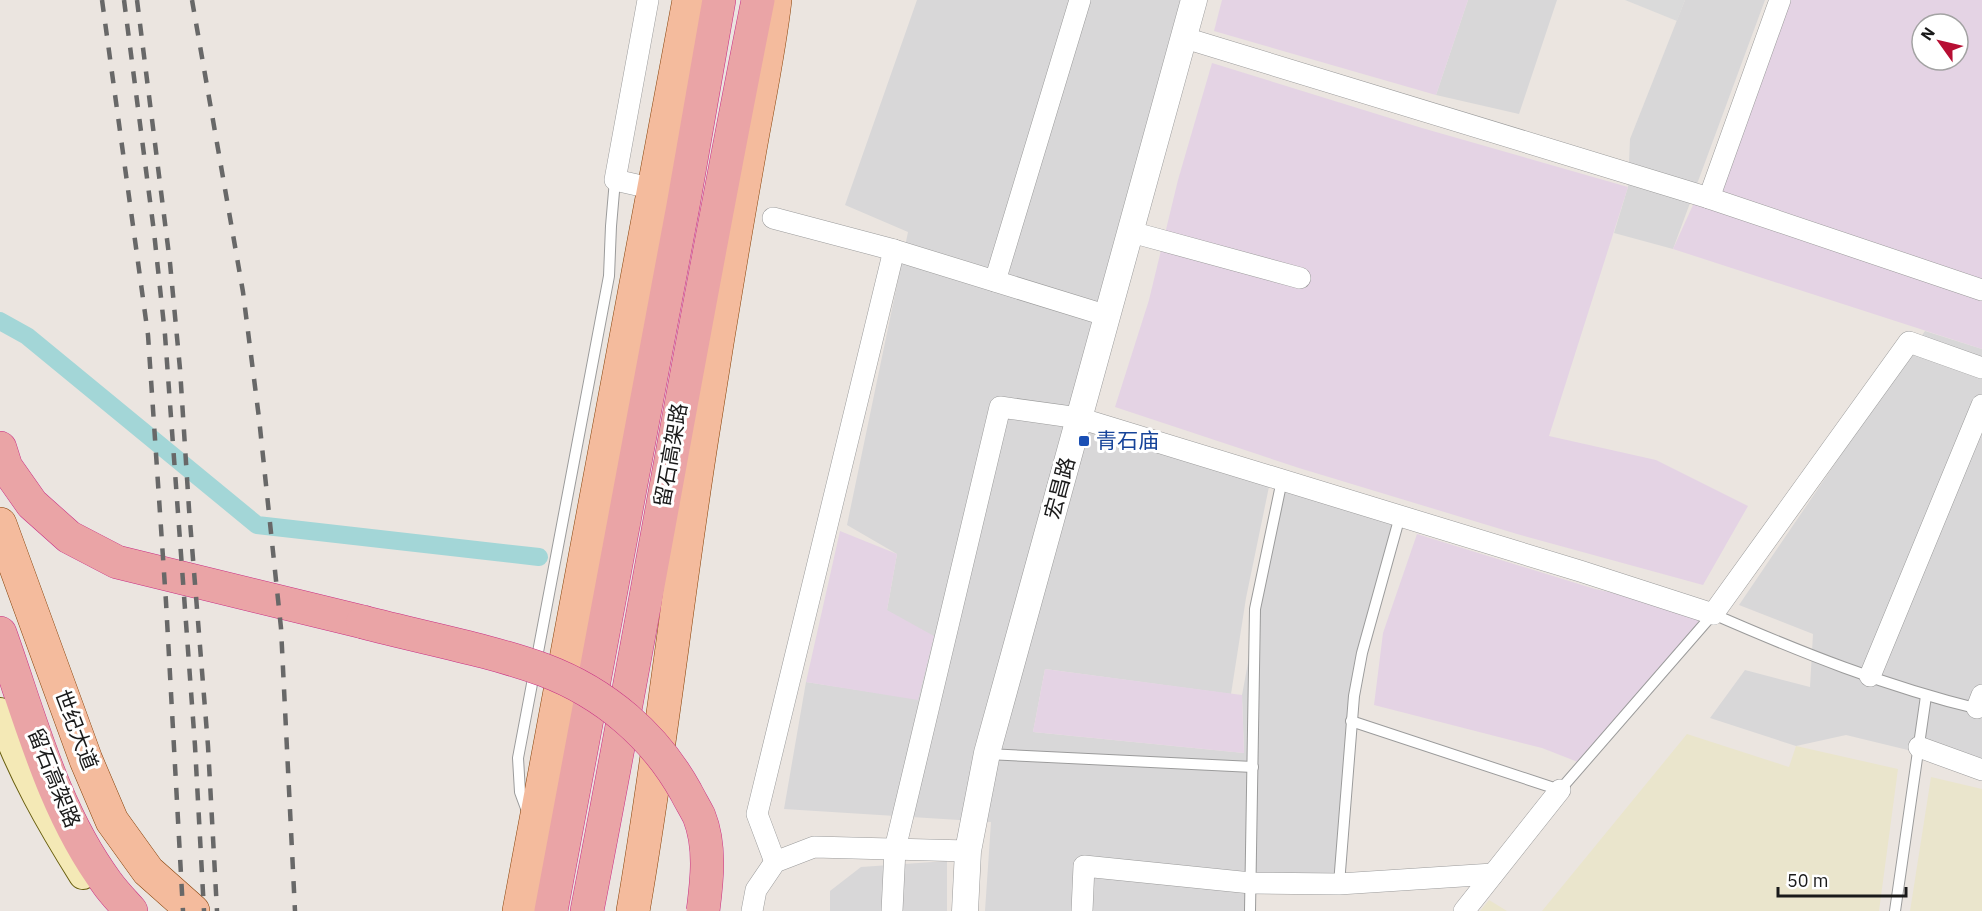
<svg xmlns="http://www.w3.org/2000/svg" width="1982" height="911" viewBox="0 0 1982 911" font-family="'IBM Plex Sans','Noto Sans SC',sans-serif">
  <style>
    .residential { fill: #d8d7d8 }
    .industrial { fill: #e4d3e4; fill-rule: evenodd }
    .farmland { fill: #eae5cc }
    .parking { fill: #dadada }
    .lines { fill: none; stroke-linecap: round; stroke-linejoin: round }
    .canal { stroke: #a3d6d7; stroke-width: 18 }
    .service-casing { stroke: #9b9b9b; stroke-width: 12 }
    .minor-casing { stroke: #9b9b9b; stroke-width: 22 }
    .tertiary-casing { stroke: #9b9b9b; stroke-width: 27 }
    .secondary-casing { stroke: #675d0c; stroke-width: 30 }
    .primary-casing { stroke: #87420a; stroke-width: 34 }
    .trunk-casing { stroke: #c82f85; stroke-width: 34 }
    .service { stroke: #fff; stroke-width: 10 }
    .minor { stroke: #fff; stroke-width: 21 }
    .tertiary { stroke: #fff; stroke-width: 26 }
    .secondary { stroke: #f4e9b6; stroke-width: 28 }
    .primary { stroke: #f4bb9d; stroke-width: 33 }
    .trunk { stroke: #eaa4a6; stroke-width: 33 }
    .rail { stroke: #686868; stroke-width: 4.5; stroke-dasharray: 12 12; stroke-linecap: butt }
    .trunk-bridge-casing { stroke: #c82f85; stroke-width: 34; stroke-linecap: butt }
    .trunk-bridge { stroke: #eaa4a6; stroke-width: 33 }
    .transit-dot { fill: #1a4fb4; stroke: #fff; stroke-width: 2 }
    .labels { text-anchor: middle; stroke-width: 6; stroke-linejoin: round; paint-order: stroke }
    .transit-label { font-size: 21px; fill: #164399; stroke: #fff; text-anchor: start }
    .street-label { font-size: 21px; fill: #1a1a1a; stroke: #fff }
  </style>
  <rect width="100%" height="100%" fill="#ebe5e0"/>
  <g class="residential">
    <polygon points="917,0 1188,0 1079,418 1271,477 1246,598 1231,694 1045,669 1033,732 1244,753 1242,695 1282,480 1400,516 1351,721 1339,884 1251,895 1247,911 985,911 991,822 784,809 806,682 918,699 887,610 897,554 847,525 908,232 845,205"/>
    <polygon points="1468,0 1557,0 1519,114 1436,95"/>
    <polygon points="1685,0 1765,0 1673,249 1614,233 1628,187 1630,139"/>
    <polygon points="1925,331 1982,349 1982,768 1846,735 1796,746 1710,718 1745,670 1810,687 1813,634 1739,605"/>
    <polygon points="947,861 947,911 830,911 830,891 861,867"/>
  </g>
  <g class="industrial">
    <polygon points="1222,0 1468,0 1436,95 1214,31"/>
    <path d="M 1786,0 L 1982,0 L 1982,349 L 1673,249 ZM 1922,24 L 1958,24 L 1958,60 L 1922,60 Z"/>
    <polygon points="1212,63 1422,128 1628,187 1549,436 1656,460 1748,506 1703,585 1517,534 1299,468 1115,407 1149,300 1178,180"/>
    <polygon points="840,531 897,554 887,610 934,636 918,700 806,682"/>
    <polygon points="1417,534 1595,589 1713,614 1583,764 1542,748 1374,705 1383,633"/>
    <polygon points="1045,669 1242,695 1244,753 1033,732"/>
  </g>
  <g class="farmland">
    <polygon points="1687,734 1789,767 1796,746 1898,769 1879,911 1542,911"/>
    <polygon points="1931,777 1982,789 1982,911 1910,911"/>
    <polygon points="1489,900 1507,911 1480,911"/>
  </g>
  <polygon class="parking" points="1625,0 1685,0 1677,21"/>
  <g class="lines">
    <polyline class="canal" points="0,321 27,336 257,525 539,557"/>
    <g class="service-casing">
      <g id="service">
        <path d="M 1351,721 L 1560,790 L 1713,614 C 1800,652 1887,687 1979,709"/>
        <polyline points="987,754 1253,767"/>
        <polyline points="527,811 520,792 518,758 609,276 611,226 615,180"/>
        <polyline points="1339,884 1354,696 1362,653 1400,516"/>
        <polyline points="1250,911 1255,609 1282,480"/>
        <polyline points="1895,911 1926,696"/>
      </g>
    </g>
    <g class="minor-casing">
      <g id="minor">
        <polyline points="1780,0 1709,198 1982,290"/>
        <polyline points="1185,38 1709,198"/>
        <polyline points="637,185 615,180 648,0"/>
        <polyline points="773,218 894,250 1108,316"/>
        <polyline points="1131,232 1300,278"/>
        <polyline points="995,281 1080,0"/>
        <polyline points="1870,676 1982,405"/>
        <polyline points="1977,708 1982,695"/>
        <polyline points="1919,747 1982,770"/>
        <polyline points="775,862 757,814 894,250"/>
        <polyline points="752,911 756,890 775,862 814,847 968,851"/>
        <polyline points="892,911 895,849 1000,407 1079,418 1580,571 1713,614 1909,342 1982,368"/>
        <polyline points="1082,911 1084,866 1251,883 1339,884 1493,874"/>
        <polyline points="1464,911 1560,790"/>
      </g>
    </g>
    <g class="tertiary-casing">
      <polyline id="tertiary" points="965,911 968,851 987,753 1194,0"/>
    </g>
    <g class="secondary-casing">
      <path id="secondary" d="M 0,712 C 20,770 51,824 83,875"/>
    </g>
    <g class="primary-casing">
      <g id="primary">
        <polyline points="0,524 86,760 112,821 148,871 193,911"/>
        <polyline points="519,911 689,0"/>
        <path d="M 633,911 C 661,750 678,587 704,425 C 718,335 733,245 749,155 C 758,103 769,52 775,0"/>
      </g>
    </g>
    <g class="trunk-casing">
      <g id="trunk">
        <polyline points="0,448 6,467 32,504 69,537 117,562 363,622"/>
        <path d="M 0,633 C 30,717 53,810 107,883 C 114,893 123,902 131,911"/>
        <polyline points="551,911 683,206 719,0"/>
        <path d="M 587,911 C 646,608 697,303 758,0"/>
      </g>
    </g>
    <use href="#service" class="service"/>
    <use href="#minor" class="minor"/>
    <use href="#tertiary" class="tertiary"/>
    <use href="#secondary" class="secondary"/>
    <use href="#primary" class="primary"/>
    <use href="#trunk" class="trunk"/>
    <g class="rail">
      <polyline points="102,0 148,335 166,602 183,911"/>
      <polyline points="124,0 154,232 165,335 195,746 204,911"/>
      <polyline points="137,0 170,263 180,369 189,509 208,746 217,911"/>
      <polyline points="192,0 243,292 259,418 281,628 295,911"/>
    </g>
    <g class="trunk-bridge-casing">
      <path id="trunk-bridge" d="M 363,622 C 423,638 486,649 544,670 C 605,693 655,736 686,792 C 690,800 695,808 699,816 C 711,846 707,880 703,911"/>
    </g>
    <use href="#trunk-bridge" class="trunk-bridge"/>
  </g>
  <rect class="transit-dot" x="1078" y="435" width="12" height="12" rx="3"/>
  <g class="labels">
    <g class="transit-label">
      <text x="1096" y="448">青石庙</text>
    </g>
    <g class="street-label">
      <text transform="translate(671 455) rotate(-80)" y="7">留石高架路</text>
      <text transform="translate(1060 488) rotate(-75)" y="7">宏昌路</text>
      <text transform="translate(76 730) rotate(69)" y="7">世纪大道</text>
      <text transform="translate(54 778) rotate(68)" y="7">留石高架路</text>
    </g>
  </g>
  <g transform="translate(1940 42) rotate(304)"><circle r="28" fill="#ffffff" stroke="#a3a3a3" stroke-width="1.5"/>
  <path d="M0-4.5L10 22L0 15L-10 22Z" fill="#b70e33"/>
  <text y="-9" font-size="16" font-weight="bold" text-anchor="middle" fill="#1a1a1a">N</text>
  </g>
  <path d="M1778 887v9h128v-9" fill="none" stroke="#1a1a1a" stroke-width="3"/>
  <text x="1787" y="887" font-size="18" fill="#1a1a1a" stroke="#ffffff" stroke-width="4.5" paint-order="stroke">50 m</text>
</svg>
